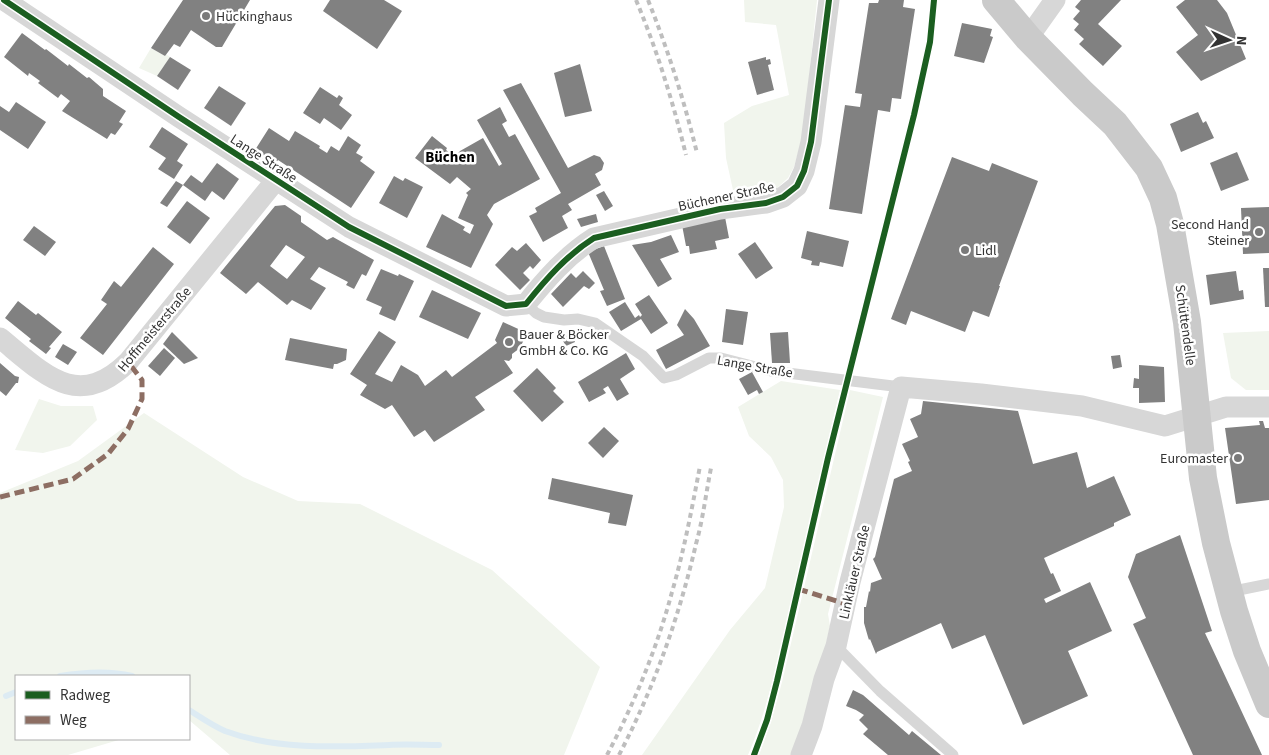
<svg xmlns="http://www.w3.org/2000/svg" width="1269" height="755" viewBox="0 0 1269 755" font-family="'Source Sans 3',sans-serif">
  <style>
    .green { fill: #f1f5ed }
    .lines { fill: none; stroke-linecap: round; stroke-linejoin: round }
    .stream { stroke: #ddebf3; stroke-width: 6 }
    .building { fill: #818181; fill-rule: evenodd }
    .lane { stroke: #d7d7d7; stroke-width: 11 }
    .street { stroke: #d7d7d7; stroke-width: 21 }
    .primary { stroke: #cacaca; stroke-width: 28 }
    .rail { stroke: #bebebe; stroke-width: 4; stroke-dasharray: 5 4; stroke-linecap: butt }
    .quiet { stroke: #8d6e63; stroke-width: 5; stroke-dasharray: 10 5; stroke-linecap: butt }
    .cycleway-casing { stroke: #fff; stroke-width: 9 }
    .cycleway { stroke: #1b5e20; stroke-width: 6 }
    .poi-dot { fill: #7a7a7a; stroke: #fff; stroke-width: 2 }
    .labels { text-anchor: middle; stroke-width: 5; stroke-linejoin: round; paint-order: stroke }
    .poi-label { font-size: 14px; fill: #333; stroke: #fff; text-anchor: start }
    .street-label { font-size: 14px; fill: #333; stroke: #fff }
    .neighbourhood-label { font-size: 15px; font-weight: bold; fill: #000; stroke: #fff }
  </style>
  <rect width="100%" height="100%" fill="#fff"/>
  <g class="green">
    <polygon points="744,0 817,0 803,135 794,167 788,178 777,188 760,192 733,190 726,158 724,123 752,106 789,95 776,25 745,22"/>
    <polygon points="151,48 165,56 166,54 170,57 157,76 139,68"/>
    <polygon points="1269,331 1269,390 1246,390 1231,378 1223,333"/>
    <path d="M 781,381 L 840,390 C 822,465 806,541 788,616 C 777,663 767,711 748,755 L 642,755 L 730,630 L 765,588 L 784,507 L 783,480 L 771,457 L 749,436 L 738,407 Z"/>
    <polygon points="850,390 883,397 828,614 830,626 821,666 792,755 759,755 771,722 782,682"/>
    <polygon points="39,399 61,406 93,406 97,420 70,446 43,453 15,450"/>
    <polygon points="144,413 243,477 298,501 360,504 492,570 600,667 564,755 230,755 189,720 189,676 16,676 16,739 122,739 68,755 0,755 0,493 78,461"/>
  </g>
  <g class="lines">
    <g class="stream">
      <path d="M 60,676 C 84,672 108,670 132,676"/>
      <polyline points="6,696 16,692"/>
      <path d="M 189,710 C 200,717 213,726 225,731 C 276,750 336,747 389,745 C 406,744 423,745 439,745"/>
    </g>
  </g>
  <g class="building">
    <polygon points="183,0 250,0 222,47 216,47 191,30 180,47 174,44 165,56 151,48"/>
    <polygon points="330,0 384,0 402,11 377,49 323,11"/>
    <polygon points="879,0 904,0 903,7 915,9 901,99 892,98 890,112 878,110 862,214 829,209 845,105 860,107 862,94 855,93 869,3 878,3"/>
    <polygon points="1081,0 1121,0 1098,24 1122,46 1103,66 1079,44 1084,39 1074,30 1079,24 1073,19 1080,11 1075,7"/>
    <polygon points="1185,0 1217,0 1227,13 1246,59 1201,81 1176,52 1198,35 1176,7"/>
    <polygon points="962,23 992,29 990,36 993,37 984,63 954,56"/>
    <polygon points="22,33 45,50 46,49 68,66 69,64 87,78 89,77 103,89 103,96 126,111 119,122 123,124 115,135 111,133 107,139 62,111 70,101 61,94 58,98 38,83 40,81 29,73 28,76 4,57"/>
    <polygon points="170,57 191,70 178,90 157,76"/>
    <polygon points="766,57 766,60 770,59 771,64 768,65 774,90 757,95 748,62"/>
    <polygon points="580,64 592,111 565,117 554,73"/>
    <polygon points="521,83 568,168 594,155 600,157 604,163 602,170 595,174 601,185 568,204 572,210 562,216 568,228 543,242 529,216 537,212 535,208 561,193 503,90"/>
    <polygon points="219,86 246,103 231,126 204,108"/>
    <polygon points="320,87 337,98 339,95 343,98 339,105 352,115 341,130 324,118 320,124 303,113"/>
    <polygon points="16,102 46,122 28,149 0,130 0,106 9,112"/>
    <polygon points="500,107 507,121 502,124 509,137 515,134 540,179 494,204 487,215 493,224 471,268 426,247 442,214 465,227 463,230 470,234 474,225 458,218 468,195 466,193 471,189 457,177 450,184 415,158 432,136 447,148 446,150 455,157 460,151 483,138 499,166 502,164 477,120"/>
    <polygon points="1198,112 1203,123 1206,121 1214,138 1181,152 1170,124"/>
    <polygon points="162,127 188,144 177,161 183,165 174,179 158,169 166,158 149,147"/>
    <polygon points="269,128 289,141 295,131 320,146 319,148 327,153 331,146 339,151 348,136 361,145 356,153 363,157 360,161 375,172 351,208 278,160 276,163 255,150"/>
    <polygon points="1237,152 1249,180 1221,191 1210,163"/>
    <polygon points="952,157 989,171 992,163 1038,181 999,286 1000,286 989,317 973,311 965,332 911,311 906,325 891,319"/>
    <polygon points="217,163 239,179 224,200 212,191 205,201 183,185 191,175 202,183"/>
    <polygon points="394,176 403,181 405,178 423,187 407,218 379,203"/>
    <polygon points="176,181 183,185 167,207 160,203"/>
    <polygon points="604,191 613,206 605,211 596,195"/>
    <polygon points="187,201 210,218 190,244 167,227"/>
    <path d="M 285,205 L 301,216 L 301,222 L 327,240 L 333,237 L 374,260 L 366,276 L 362,274 L 354,289 L 346,285 L 348,282 L 319,267 L 310,279 L 326,288 L 311,310 L 292,300 L 287,305 L 258,282 L 246,294 L 220,273 L 275,206 ZM 286,245 L 305,257 L 287,279 L 270,266 Z"/>
    <polygon points="1269,207 1269,253 1243,254 1241,208"/>
    <polygon points="596,214 598,222 581,227 577,219"/>
    <polygon points="725,217 729,238 715,241 717,249 690,254 689,246 686,246 682,225"/>
    <polygon points="34,226 56,242 45,256 23,240"/>
    <polygon points="807,231 849,241 843,267 820,262 819,266 811,265 812,261 801,258"/>
    <polygon points="671,235 679,252 660,259 672,279 658,287 632,245 651,242"/>
    <polygon points="755,242 773,268 756,279 738,254"/>
    <polygon points="526,243 541,260 533,269 530,266 523,273 530,280 520,290 495,265 512,247 517,251"/>
    <polygon points="604,246 625,299 607,306 600,291 604,290 588,252"/>
    <polygon points="153,247 174,264 103,355 80,338 107,304 101,300 114,281 121,287"/>
    <polygon points="1263,268 1269,268 1269,307 1265,307"/>
    <polygon points="381,269 398,276 399,274 414,281 395,321 379,314 382,307 366,300"/>
    <polygon points="583,271 595,283 589,289 584,286 563,307 551,294 571,273 576,278"/>
    <polygon points="1236,271 1239,291 1243,290 1244,299 1210,305 1206,275"/>
    <polygon points="432,290 481,313 468,339 419,317"/>
    <polygon points="649,295 668,323 651,334 641,319 621,331 609,312 625,302 635,318 639,315 640,317 642,315 635,304"/>
    <polygon points="18,301 36,315 38,313 62,332 49,347 51,348 46,354 29,341 31,339 5,318"/>
    <polygon points="685,309 694,319 710,346 666,369 656,350 684,335 677,325"/>
    <polygon points="726,309 748,312 743,345 722,342"/>
    <polygon points="503,322 527,333 520,348 512,354 512,358 509,361 504,360 513,373 475,397 485,410 434,442 425,430 414,437 392,405 385,409 360,395 367,385 350,374 379,331 396,342 375,374 392,382 401,365 418,375 425,386 446,370 452,377 497,343 495,340"/>
    <polygon points="570,331 575,342 566,346 560,336"/>
    <polygon points="172,332 198,358 184,364 163,344"/>
    <polygon points="788,332 790,363 772,363 770,333"/>
    <polygon points="290,338 347,349 346,360 337,364 334,364 333,369 285,360"/>
    <polygon points="63,344 77,352 68,365 55,357"/>
    <polygon points="164,348 175,358 160,376 148,366"/>
    <polygon points="626,353 635,369 620,379 629,394 617,401 608,386 603,389 606,393 589,402 578,382"/>
    <polygon points="1120,355 1122,367 1113,369 1111,356"/>
    <polygon points="0,363 15,376 19,377 18,383 16,383 6,396 0,391"/>
    <polygon points="1139,365 1164,367 1165,402 1139,403 1139,388 1133,388 1134,378 1139,379"/>
    <polygon points="537,368 556,388 553,391 564,402 542,422 513,391"/>
    <polygon points="752,372 763,392 759,394 757,390 748,395 739,379"/>
    <polygon points="923,401 1018,411 1033,464 1077,452 1087,488 1114,476 1131,515 1114,523 1114,526 1044,558 1051,574 1053,573 1061,591 1044,599 1046,603 1090,582 1112,631 1068,651 1088,696 1023,725 985,635 952,649 941,623 877,652 876,654 870,639 869,640 868,637 864,623 864,607 866,607 869,591 870,592 871,583 882,579 873,559 875,557 894,479 912,471 908,462 910,461 902,444 918,437 910,419 921,414"/>
    <polygon points="1259,421 1263,421 1265,428 1269,428 1269,500 1236,504 1225,428 1260,425"/>
    <polygon points="604,427 619,441 603,458 588,443"/>
    <polygon points="552,478 633,495 626,526 608,523 610,513 548,499"/>
    <polygon points="1180,535 1212,631 1205,633 1262,755 1193,755 1133,624 1146,618 1128,577 1136,554"/>
    <polygon points="853,690 863,695 909,735 912,731 941,755 888,755 863,734 868,729 859,720 864,715 856,710 846,706"/>
  </g>
  <g class="lines">
    <g class="lane">
      <polyline points="526,304 536,313 544,317 564,320 578,319 595,323 643,356 664,378 676,375 709,358 721,358 771,371 901,387"/>
      <polyline points="1229,592 1269,584"/>
      <polyline points="836,646 880,691 953,755"/>
    </g>
    <g class="street">
      <path d="M 4,0 L 179,117 L 349,227 L 506,306 L 526,304 C 546,279 567,255 594,238 L 720,209 L 766,203 L 783,197 L 797,186 L 804,171 L 811,142 L 829,0"/>
      <polyline points="1028,38 1055,0"/>
      <path d="M 0,338 C 43,373 77,412 128,362 L 276,180"/>
      <polyline points="801,755 812,726 824,679 836,646 850,582 901,387 981,394 1082,406 1165,426 1226,407 1269,407"/>
    </g>
    <polyline class="primary" points="996,0 1028,38 1083,94 1115,124 1149,168 1163,198 1170,224 1187,322 1203,478 1216,543 1234,611 1247,651 1269,704"/>
    <g class="rail">
      <path d="M 636,0 C 657,50 673,102 686,155"/>
      <path d="M 648,0 C 668,50 684,100 697,153"/>
      <path d="M 607,755 C 634,704 657,648 672,592 C 684,551 692,508 700,466"/>
      <path d="M 619,755 C 654,688 679,617 696,544 C 703,519 706,493 711,468"/>
    </g>
    <g class="quiet">
      <polyline points="0,497 73,479 108,454 128,429 142,399 142,380 128,362"/>
      <polyline points="798,589 846,604"/>
    </g>
    <g class="cycleway-casing">
      <g id="cycleway">
        <path d="M 4,0 L 179,117 L 349,227 L 506,306 L 526,304 C 546,279 567,255 594,238 L 720,209 L 766,203 L 783,197 L 797,186 L 804,171 L 811,142 L 829,0"/>
        <polyline points="754,755 767,720 777,681 828,458 914,115 930,42 934,0"/>
      </g>
    </g>
    <use href="#cycleway" class="cycleway"/>
  </g>
  <g class="poi-dot">
    <circle cx="206" cy="16" r="5"/>
    <circle cx="1259" cy="232" r="5"/>
    <circle cx="965" cy="250" r="5"/>
    <circle cx="509" cy="342" r="5"/>
    <circle cx="1238" cy="458" r="5"/>
  </g>
  <g class="labels">
    <g class="poi-label">
      <text x="216" y="21">Hückinghaus</text>
      <text x="1249" y="229" text-anchor="end">Second Hand<tspan x="1249" dy="16">Steiner</tspan></text>
      <text x="975" y="255">Lidl</text>
      <text x="519" y="339">Bauer &amp; Böcker<tspan x="519" dy="16">GmbH &amp; Co. KG</tspan></text>
      <text x="1228" y="463" text-anchor="end">Euromaster</text>
    </g>
    <g class="street-label">
      <text transform="translate(264 158) rotate(33)" y="5">Lange Straße</text>
      <text transform="translate(726 196) rotate(-12)" y="5">Büchener Straße</text>
      <text transform="translate(1186 325) rotate(82)" y="5">Schüttendelle</text>
      <text transform="translate(154 329) rotate(-50)" y="5">Hoffmeisterstraße</text>
      <text transform="translate(755 366) rotate(10)" y="5">Lange Straße</text>
      <text transform="translate(854 572) rotate(-77)" y="5">Linkläuer Straße</text>
    </g>
    <g class="neighbourhood-label">
      <text x="450" y="162">Büchen</text>
    </g>
  </g>
  <rect x="15" y="675" width="175" height="65" fill="#ffffff" stroke="#adadad"/>
  <rect x="25" y="691" width="25" height="8" fill="#1b5e20" stroke="#adadad"/>
  <text x="60" y="700" font-size="15" fill="#333333">Radweg</text>
  <rect x="25" y="716" width="25" height="8" fill="#8d6e63" stroke="#adadad"/>
  <text x="60" y="725" font-size="15" fill="#333333">Weg</text>
  <g transform="translate(1229 40) rotate(93)" stroke="#ffffff" stroke-width="4" paint-order="stroke">
  <path d="M0-4L9 19L0 12L-9 19Z" fill="#333333"/>
  <text y="-8" font-size="14" font-weight="bold" text-anchor="middle" fill="#333333">N</text>
  </g>
</svg>
